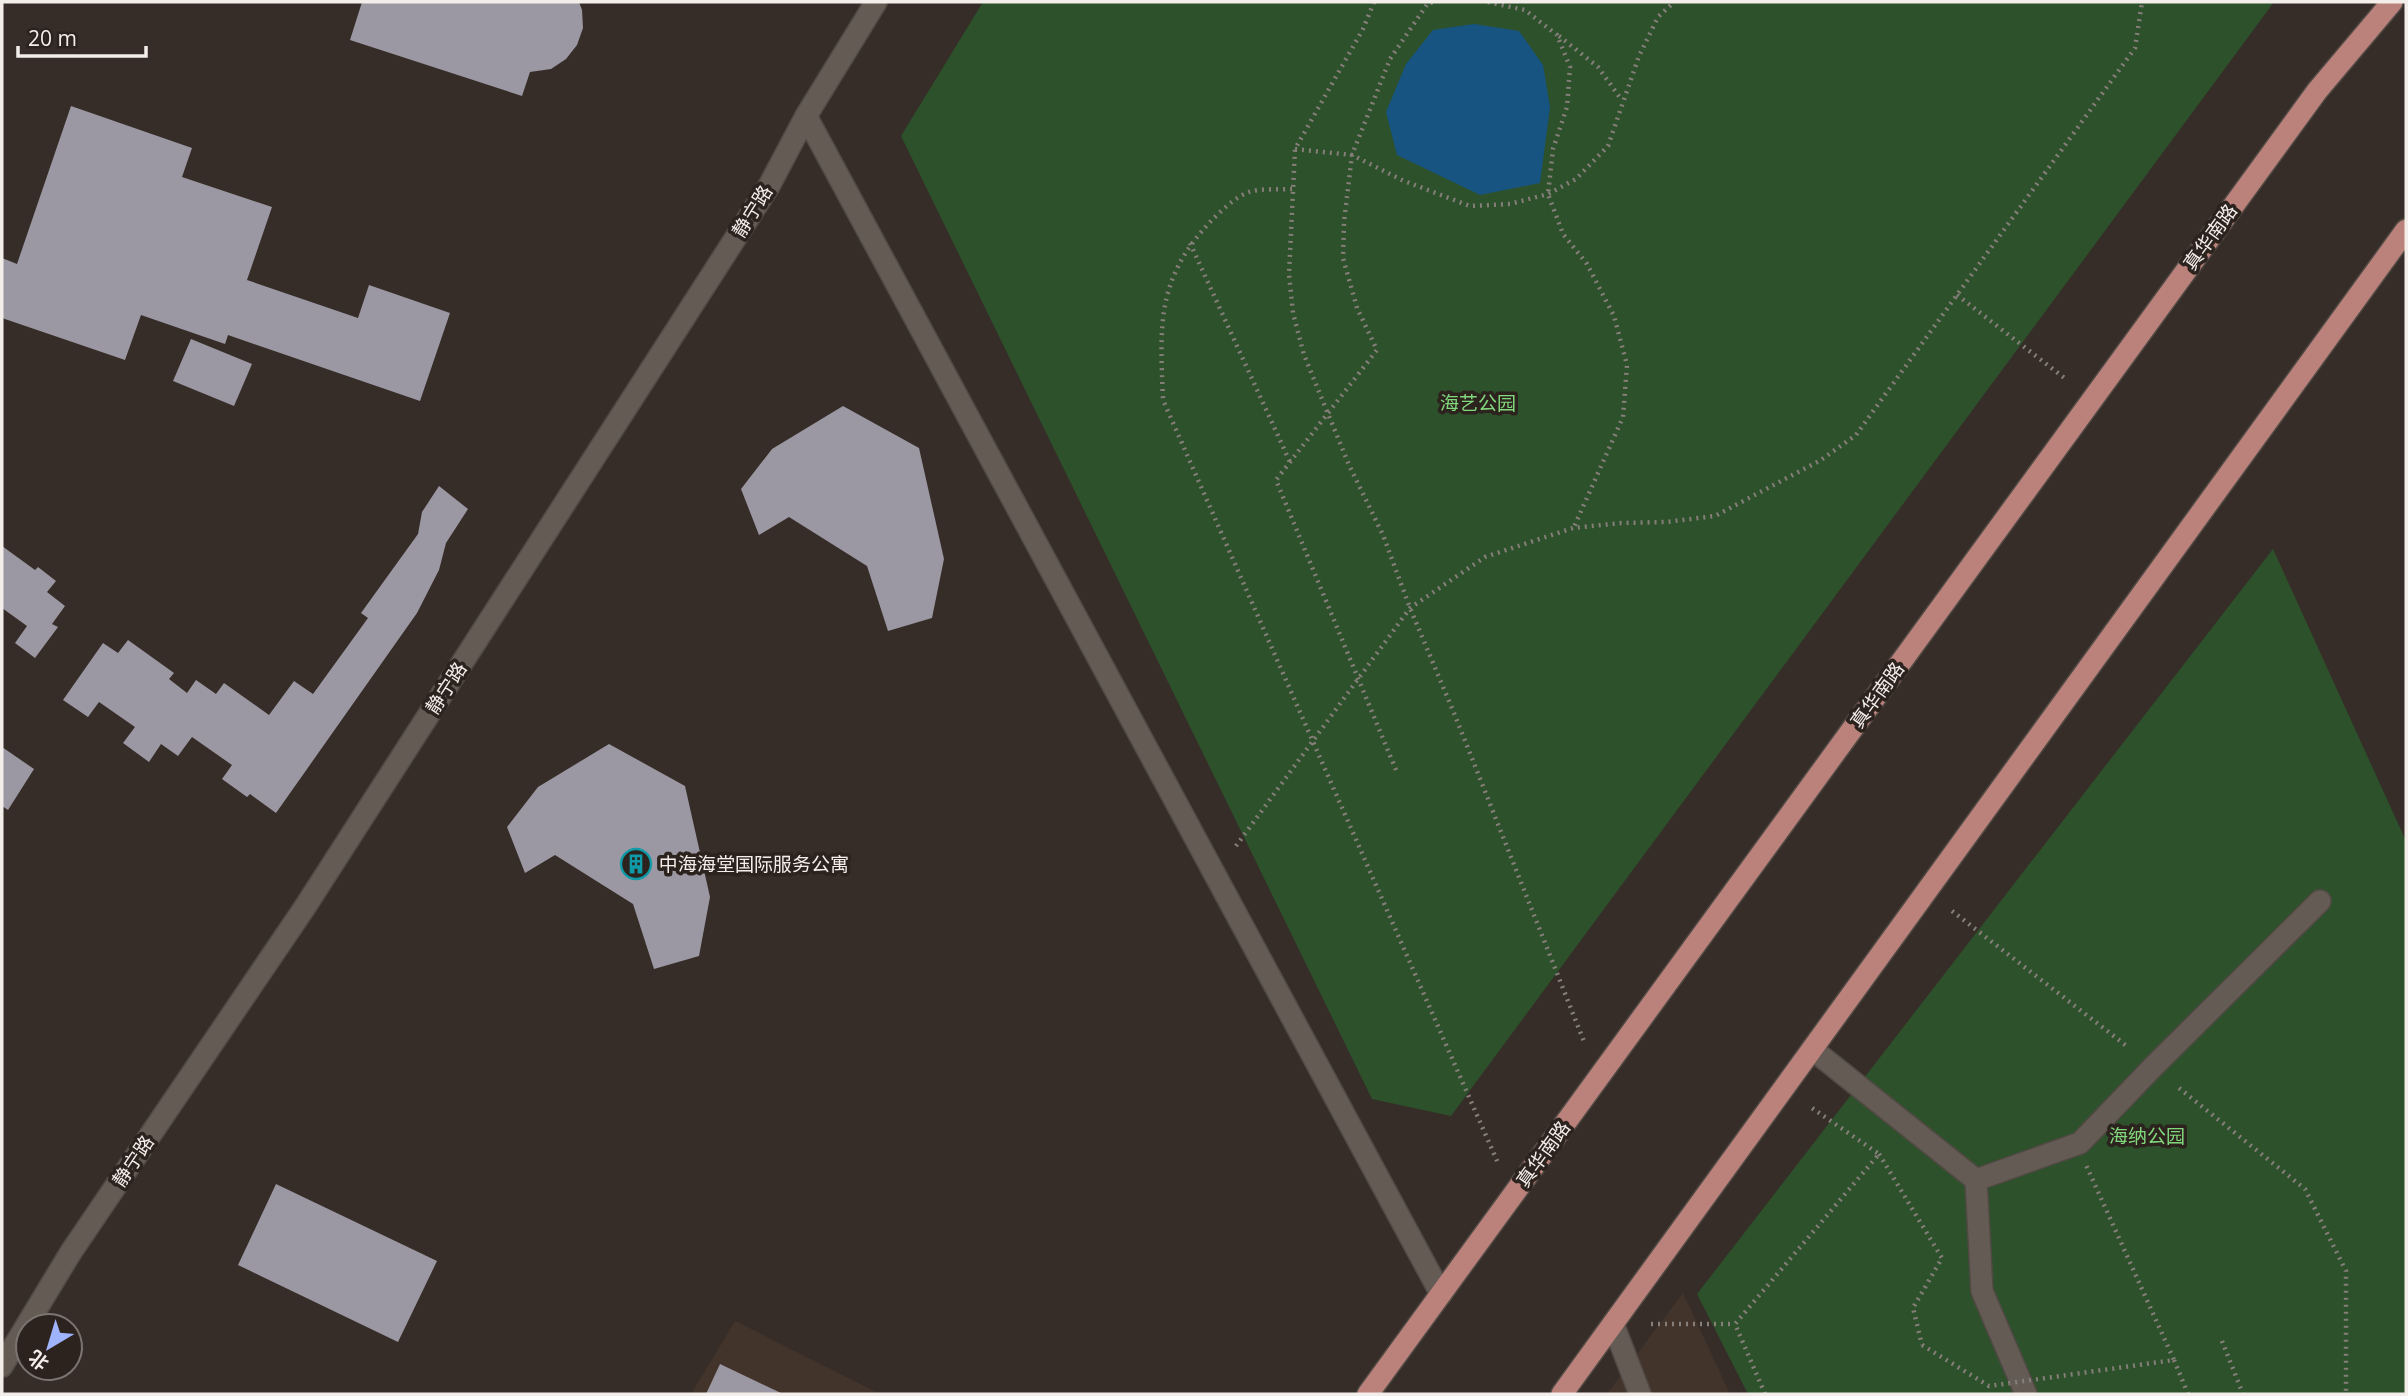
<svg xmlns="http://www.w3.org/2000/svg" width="2408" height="1396" viewBox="0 0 2408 1396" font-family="'Open Sans','Noto Sans SC',sans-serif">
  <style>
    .built { fill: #43342b }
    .green { fill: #2d512b }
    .water { fill: #175482 }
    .building { fill: #9b98a3 }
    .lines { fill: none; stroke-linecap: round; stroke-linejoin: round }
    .minor-casing { stroke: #514944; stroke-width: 24 }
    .major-casing { stroke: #514944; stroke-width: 24 }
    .path { stroke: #857e79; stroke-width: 4.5; stroke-dasharray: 2 5; stroke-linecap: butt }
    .minor { stroke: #655b55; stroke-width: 21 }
    .major { stroke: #ba827b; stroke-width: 21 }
    .path-bridge { stroke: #857e79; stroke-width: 4.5; stroke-dasharray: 2 5; stroke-linecap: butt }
    .labels { text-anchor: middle; stroke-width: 7; stroke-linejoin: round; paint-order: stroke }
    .street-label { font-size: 19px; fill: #f4eeea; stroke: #2c231e }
    .park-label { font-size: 19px; fill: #81d87c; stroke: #2c231e }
    .poi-label { font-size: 19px; fill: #f4eeea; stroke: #2c231e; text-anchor: start }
  </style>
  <rect width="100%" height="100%" fill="#362d28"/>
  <g class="built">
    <polygon points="1683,1293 1730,1394 1607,1394"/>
    <polygon points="735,1321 880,1394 691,1394"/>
  </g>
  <g class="green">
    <polygon points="983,2 2274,2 1451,1116 1372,1099 901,136"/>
    <polygon points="2273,549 2406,841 2406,1394 1748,1394 1697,1294"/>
  </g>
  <polygon class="water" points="1474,24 1519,31 1543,65 1550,107 1540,183 1480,195 1397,155 1386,112 1406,64 1433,30"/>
  <g class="building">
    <polygon points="362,2 579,2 582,10 583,28 577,45 566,59 551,69 530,72 522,96 350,40"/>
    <polygon points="71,106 192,148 182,177 272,207 247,280 358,318 369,285 450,313 420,401 228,335 225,344 141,315 125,360 2,318 2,258 17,264"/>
    <polygon points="191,339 252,364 234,406 173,381"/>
    <polygon points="843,406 919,448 944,559 932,618 888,631 867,566 789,517 759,535 741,489 772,449"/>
    <polygon points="439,486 468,509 446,543 439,570 417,613 276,813 250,794 247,797 222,779 232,765 192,737 178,756 161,744 149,762 123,743 135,727 99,702 88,717 63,700 103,643 118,653 128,640 174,673 169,679 187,693 196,680 216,694 224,683 269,715 294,681 313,694 368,618 361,613 418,534 422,512"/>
    <polygon points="2,546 35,570 38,567 56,581 47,592 65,606 52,624 58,627 35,658 15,643 27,626 2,608"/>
    <polygon points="609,744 685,786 710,897 699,956 654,969 633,904 555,855 525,873 507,827 538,787"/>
    <polygon points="2,747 34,769 8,810 2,806"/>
    <polygon points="276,1184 437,1261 398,1342 238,1265"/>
    <polygon points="720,1364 783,1394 706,1394"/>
  </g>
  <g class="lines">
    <g class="minor-casing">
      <g id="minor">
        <polyline points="806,116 1441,1294"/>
        <polyline points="1812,1049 1976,1180 2080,1143 2153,1067 2320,901"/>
        <polyline points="1976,1180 1982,1291 2026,1394"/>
        <polyline points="1613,1324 1640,1394"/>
        <polyline points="2,1366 71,1252 305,907 769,186 806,116 876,2"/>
      </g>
    </g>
    <g class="major-casing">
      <g id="major">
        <polyline points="1368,1394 2317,91 2392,2"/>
        <polyline points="1562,1394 2406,230"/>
      </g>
    </g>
    <g class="path">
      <polyline points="1374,2 1363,29 1295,149 1289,274 1293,313 1304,355 1349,465 1383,535 1410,608 1454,713 1585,1044"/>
      <polyline points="1488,2 1525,10 1557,35 1570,67 1567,107 1553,149 1548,194 1563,234 1587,264 1614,316 1627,365 1623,417 1574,527"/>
      <polyline points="1559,36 1598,67 1621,99"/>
      <polyline points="1295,149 1352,155 1404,181 1470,206 1510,204 1548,194 1576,179 1608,146 1639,56 1658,17 1674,2"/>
      <path d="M 1292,189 C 1279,190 1261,188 1249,192 C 1235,197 1221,211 1211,221 C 1156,279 1160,325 1163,400 L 1498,1163"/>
      <polyline points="1190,243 1290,462"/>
      <polyline points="1957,295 2067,380"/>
      <polyline points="1396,770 1276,480 1377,350 1357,308 1343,258 1344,222 1352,155 1390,59 1428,3 1437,2"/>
      <polyline points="1236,846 1410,608 1485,557 1573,528 1621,523 1666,522 1715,516 1821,460 1856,435 2135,48 2142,2"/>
      <polyline points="1952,911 2128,1047"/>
      <polyline points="2179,1088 2305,1189 2346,1271 2346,1394"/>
      <polyline points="1879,1154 1942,1258 1913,1308 1922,1345"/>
      <polyline points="1651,1324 1735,1324"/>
      <polyline points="2222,1341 2243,1394"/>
      <polyline points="2174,1360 2188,1394"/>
      <polyline points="1765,1394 1735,1324 1879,1154 1809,1106"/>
    </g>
    <use href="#minor" class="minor"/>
    <use href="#major" class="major"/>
    <polyline class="path-bridge" points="1922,1345 1989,1386 2174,1360 2086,1165"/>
  </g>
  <defs>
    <g id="building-ring" transform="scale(1.575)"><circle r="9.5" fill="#2c231e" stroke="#0f9aa8" stroke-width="1.5"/><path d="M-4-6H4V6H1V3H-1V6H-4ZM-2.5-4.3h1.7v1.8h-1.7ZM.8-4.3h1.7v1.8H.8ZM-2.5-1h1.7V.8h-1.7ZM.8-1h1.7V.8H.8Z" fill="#0f9aa8"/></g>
  </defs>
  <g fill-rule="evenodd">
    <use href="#building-ring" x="636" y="864"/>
  </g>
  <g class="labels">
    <g class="street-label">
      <text transform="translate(752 211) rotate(-58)" y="7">静宁路</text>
      <text transform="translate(2210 237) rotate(-54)" y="7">真华南路</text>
      <text transform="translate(446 688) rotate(-57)" y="7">静宁路</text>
      <text transform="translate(1877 695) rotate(-54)" y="7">真华南路</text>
      <text transform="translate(1543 1154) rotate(-54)" y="7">真华南路</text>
      <text transform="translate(133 1161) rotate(-56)" y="7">静宁路</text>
    </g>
    <g class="park-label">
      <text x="1478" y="410">海艺公园</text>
      <text x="2147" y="1143">海纳公园</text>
    </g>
    <g class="poi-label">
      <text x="659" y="871">中海海堂国际服务公寓</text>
    </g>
  </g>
  <rect width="2408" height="1396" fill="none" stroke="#f4eeea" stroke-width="7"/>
  <g transform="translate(49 1347) rotate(218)"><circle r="33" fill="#2c231e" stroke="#7c7470" stroke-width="2"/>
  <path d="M0-5L12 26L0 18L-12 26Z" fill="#a0b3fd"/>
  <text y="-10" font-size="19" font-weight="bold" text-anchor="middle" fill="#f4eeea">北</text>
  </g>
  <path d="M18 46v10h128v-10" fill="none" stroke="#f4eeea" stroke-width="3.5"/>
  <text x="28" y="46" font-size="21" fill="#f4eeea" stroke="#2c231e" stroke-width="5" paint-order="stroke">20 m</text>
</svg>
